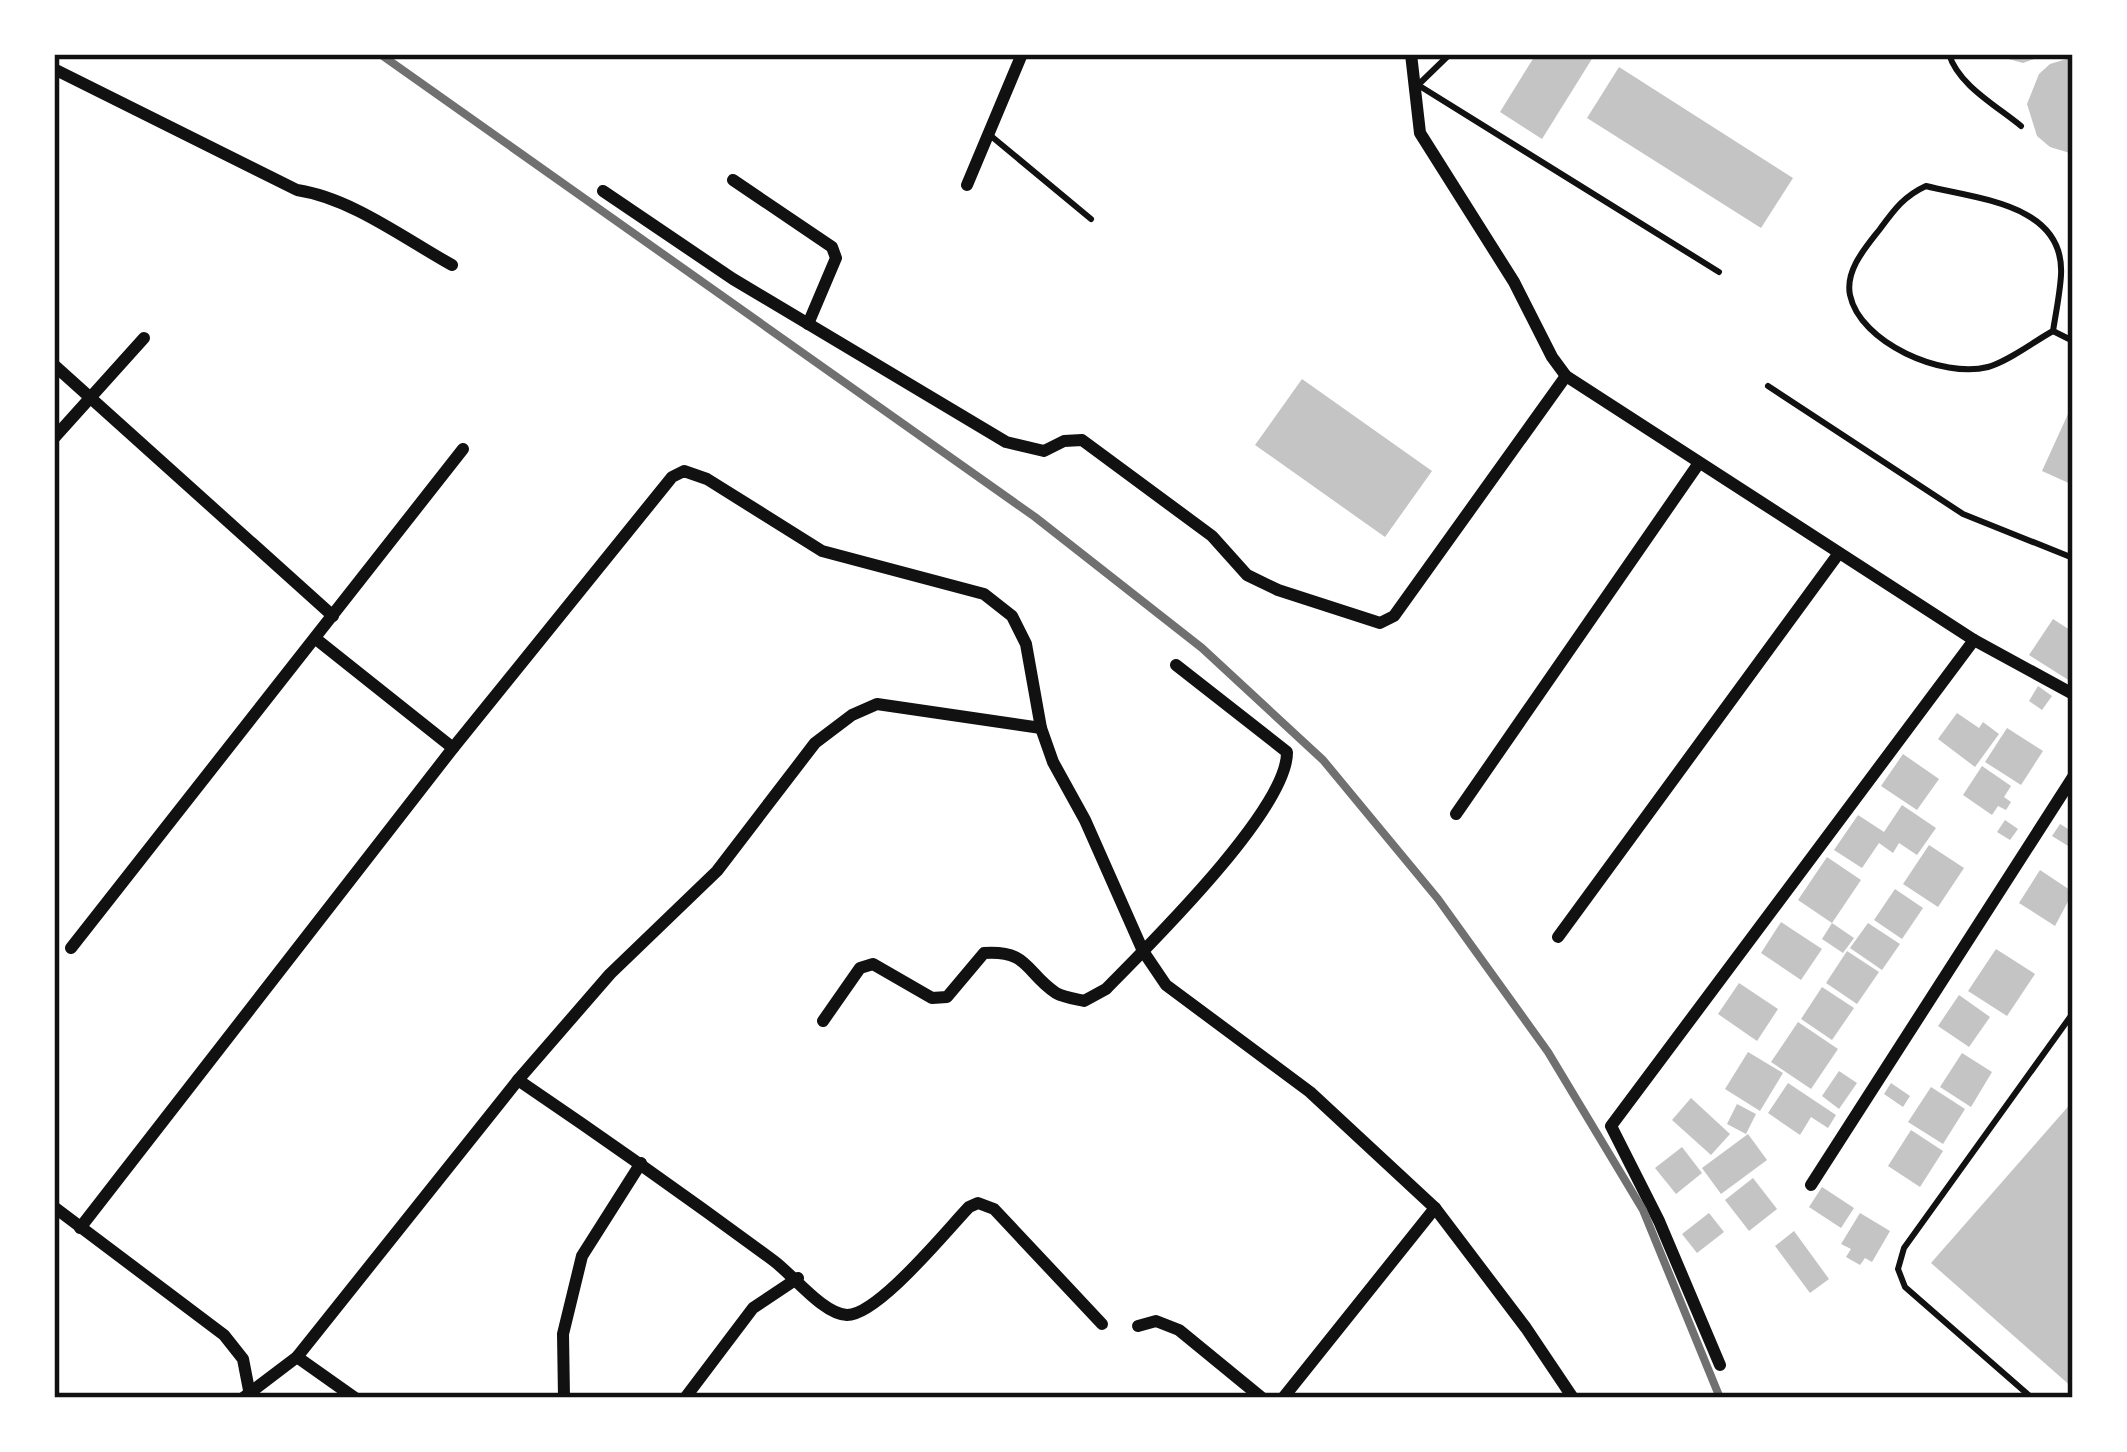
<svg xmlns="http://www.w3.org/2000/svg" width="2127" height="1452" viewBox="0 0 2127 1452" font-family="'Roboto Condensed',sans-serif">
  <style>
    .building { fill: #c4c4c4 }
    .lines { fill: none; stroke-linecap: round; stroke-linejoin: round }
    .service { stroke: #111; stroke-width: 6 }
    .minor { stroke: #111; stroke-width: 12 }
    .rail { stroke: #707070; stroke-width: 8 }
    .neatline { fill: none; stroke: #111; stroke-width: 4.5 }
  </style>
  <rect width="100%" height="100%" fill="#fff"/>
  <g class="building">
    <polygon points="1536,54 1595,54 1542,139 1500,112"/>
    <polygon points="1990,54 2047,54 2023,63"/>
    <polygon points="2073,57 2073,154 2050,147 2037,136 2027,104 2039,74 2050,64"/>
    <polygon points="1619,67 1793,178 1761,228 1587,118"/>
    <polygon points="1302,379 1432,471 1385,537 1255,445"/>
    <polygon points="2073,403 2073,485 2042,471"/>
    <polygon points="2053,619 2073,632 2070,681 2029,655"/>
    <polygon points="2038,686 2052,696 2042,710 2029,701"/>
    <polygon points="1957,713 1979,728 1983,722 1999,734 1975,767 1938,739"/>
    <polygon points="2007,728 2043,751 2021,785 1985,762"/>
    <polygon points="1903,754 1939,779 1917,810 1881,786"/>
    <polygon points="1982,766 2011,786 2004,797 2011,802 2006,810 1998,806 1992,815 1963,795"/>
    <polygon points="1902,805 1936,828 1917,855 1899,843 1893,853 1879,843 1862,868 1834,850 1858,815 1884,832"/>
    <polygon points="2005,820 2018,829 2010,840 1997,832"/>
    <polygon points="2060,824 2073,832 2073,849 2052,836"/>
    <polygon points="1929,845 1964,868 1938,907 1903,884"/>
    <polygon points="1827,857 1861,880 1832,923 1798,900"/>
    <polygon points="2040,870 2073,892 2055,926 2019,903"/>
    <polygon points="1895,889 1923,908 1902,939 1874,920"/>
    <polygon points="1781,922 1822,949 1801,980 1761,953"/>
    <polygon points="1832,923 1854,938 1843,953 1822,939"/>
    <polygon points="1868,923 1900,944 1882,970 1850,948"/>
    <polygon points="1996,949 2035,974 2007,1016 1968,991"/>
    <polygon points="1847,951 1879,972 1857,1004 1826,983"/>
    <polygon points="1739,983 1778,1009 1757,1041 1718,1014"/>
    <polygon points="1822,987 1854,1008 1832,1040 1801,1019"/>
    <polygon points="1959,995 1990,1017 1969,1047 1938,1026"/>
    <polygon points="1798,1022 1838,1049 1811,1089 1771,1062"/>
    <polygon points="1748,1052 1783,1073 1760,1111 1725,1089"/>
    <polygon points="1962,1053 1992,1072 1971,1107 1940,1087"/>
    <polygon points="1839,1071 1857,1083 1839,1109 1822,1096"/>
    <polygon points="1788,1083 1836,1115 1828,1128 1811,1117 1800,1135 1768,1113"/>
    <polygon points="1891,1083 1910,1096 1903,1107 1884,1094"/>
    <polygon points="1931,1087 1965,1109 1943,1144 1908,1122"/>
    <polygon points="1691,1098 1730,1134 1711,1155 1672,1120"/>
    <polygon points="2073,1101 2073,1388 1931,1263"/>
    <polygon points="1737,1104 1756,1114 1746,1134 1727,1124"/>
    <polygon points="1911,1130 1943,1151 1920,1187 1888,1166"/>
    <polygon points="1748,1134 1767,1160 1721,1194 1702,1168"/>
    <polygon points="1682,1147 1702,1173 1676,1194 1655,1168"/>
    <polygon points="1753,1178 1777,1209 1749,1231 1725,1200"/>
    <polygon points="1822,1187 1854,1208 1841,1228 1809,1207"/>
    <polygon points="1709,1213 1724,1232 1697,1253 1682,1234"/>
    <polygon points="1860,1213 1890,1231 1872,1262 1865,1258 1860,1265 1846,1257 1851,1249 1841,1244"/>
    <polygon points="1794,1231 1829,1279 1810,1293 1775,1246"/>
  </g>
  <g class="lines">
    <g class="service">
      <polyline points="1450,54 1418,85 1719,272"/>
      <path d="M 1949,54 C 1958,85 1997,106 2021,126"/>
      <polyline points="991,136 1091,219"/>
      <path d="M 1926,186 C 1977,199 2065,204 2061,275 C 2060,293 2056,312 2053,331 C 2033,342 2009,361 1988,367 C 1943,379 1860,343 1850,295 C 1845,270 1866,247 1880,229 C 1894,210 1904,196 1926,186 Z"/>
      <polyline points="2053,331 2073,341"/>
      <polyline points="1768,386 1963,514 2073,558"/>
      <polyline points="2032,1398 1905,1287 1898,1269 1904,1248 2073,1013"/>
    </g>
    <g class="minor">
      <polyline points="1411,54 1420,133 1514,282 1552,357 1566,376 1974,640 2073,694"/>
      <path d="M 54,69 L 297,190 C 351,198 405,239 452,265"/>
      <polyline points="733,180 832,247 836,258 808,324"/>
      <polyline points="967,185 1022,54"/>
      <polyline points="603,191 733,279 1006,442 1044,451 1064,441 1082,440 1212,536 1247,575 1278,590 1380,623 1394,616 1566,376"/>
      <polyline points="54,365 333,616"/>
      <polyline points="54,438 144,338"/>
      <polyline points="316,639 453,748"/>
      <polyline points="1456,814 1699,463"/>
      <polyline points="1558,937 1839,553"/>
      <polyline points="71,948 463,449"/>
      <path d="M 823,1021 L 860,968 L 873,964 L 932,998 L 947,997 L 984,953 C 1029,950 1025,972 1056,993 C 1063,997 1075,999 1084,1001 L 1106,989 C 1149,945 1288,809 1287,752 L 1176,665"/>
      <path d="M 518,1080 C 605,1139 690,1199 774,1261 C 794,1276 823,1314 847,1315 C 878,1315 946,1231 969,1207 L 978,1203 L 994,1209 L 1102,1324"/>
      <polyline points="1811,1185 2073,777"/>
      <polyline points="54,1207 224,1335 243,1359 249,1390"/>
      <polyline points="80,1228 453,748 672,477 684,471 707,479 822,551 984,594 1012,616 1026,644 1041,728 1053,762 1085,820 1143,951 1166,985 1310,1092 1435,1208 1526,1328 1573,1398"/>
      <polyline points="1138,1326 1156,1321 1179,1330 1262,1398"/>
      <polyline points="297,1357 355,1398"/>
      <polyline points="1720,1365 1659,1221 1611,1126 1974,640"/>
      <polyline points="243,1398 297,1357 518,1080 610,974 717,871 815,743 852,715 877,704 1041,728"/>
      <polyline points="564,1398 563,1334 582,1256 641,1163"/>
      <polyline points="685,1398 753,1308 798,1278"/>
      <polyline points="1283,1398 1435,1208"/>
    </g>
    <polyline class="rail" points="380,54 1035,517 1202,648 1323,760 1438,899 1548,1052 1643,1210 1720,1398"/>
  </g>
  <rect width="2127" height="1452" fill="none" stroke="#ffffff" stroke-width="114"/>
  <rect x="57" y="57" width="2013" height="1338" class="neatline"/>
</svg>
